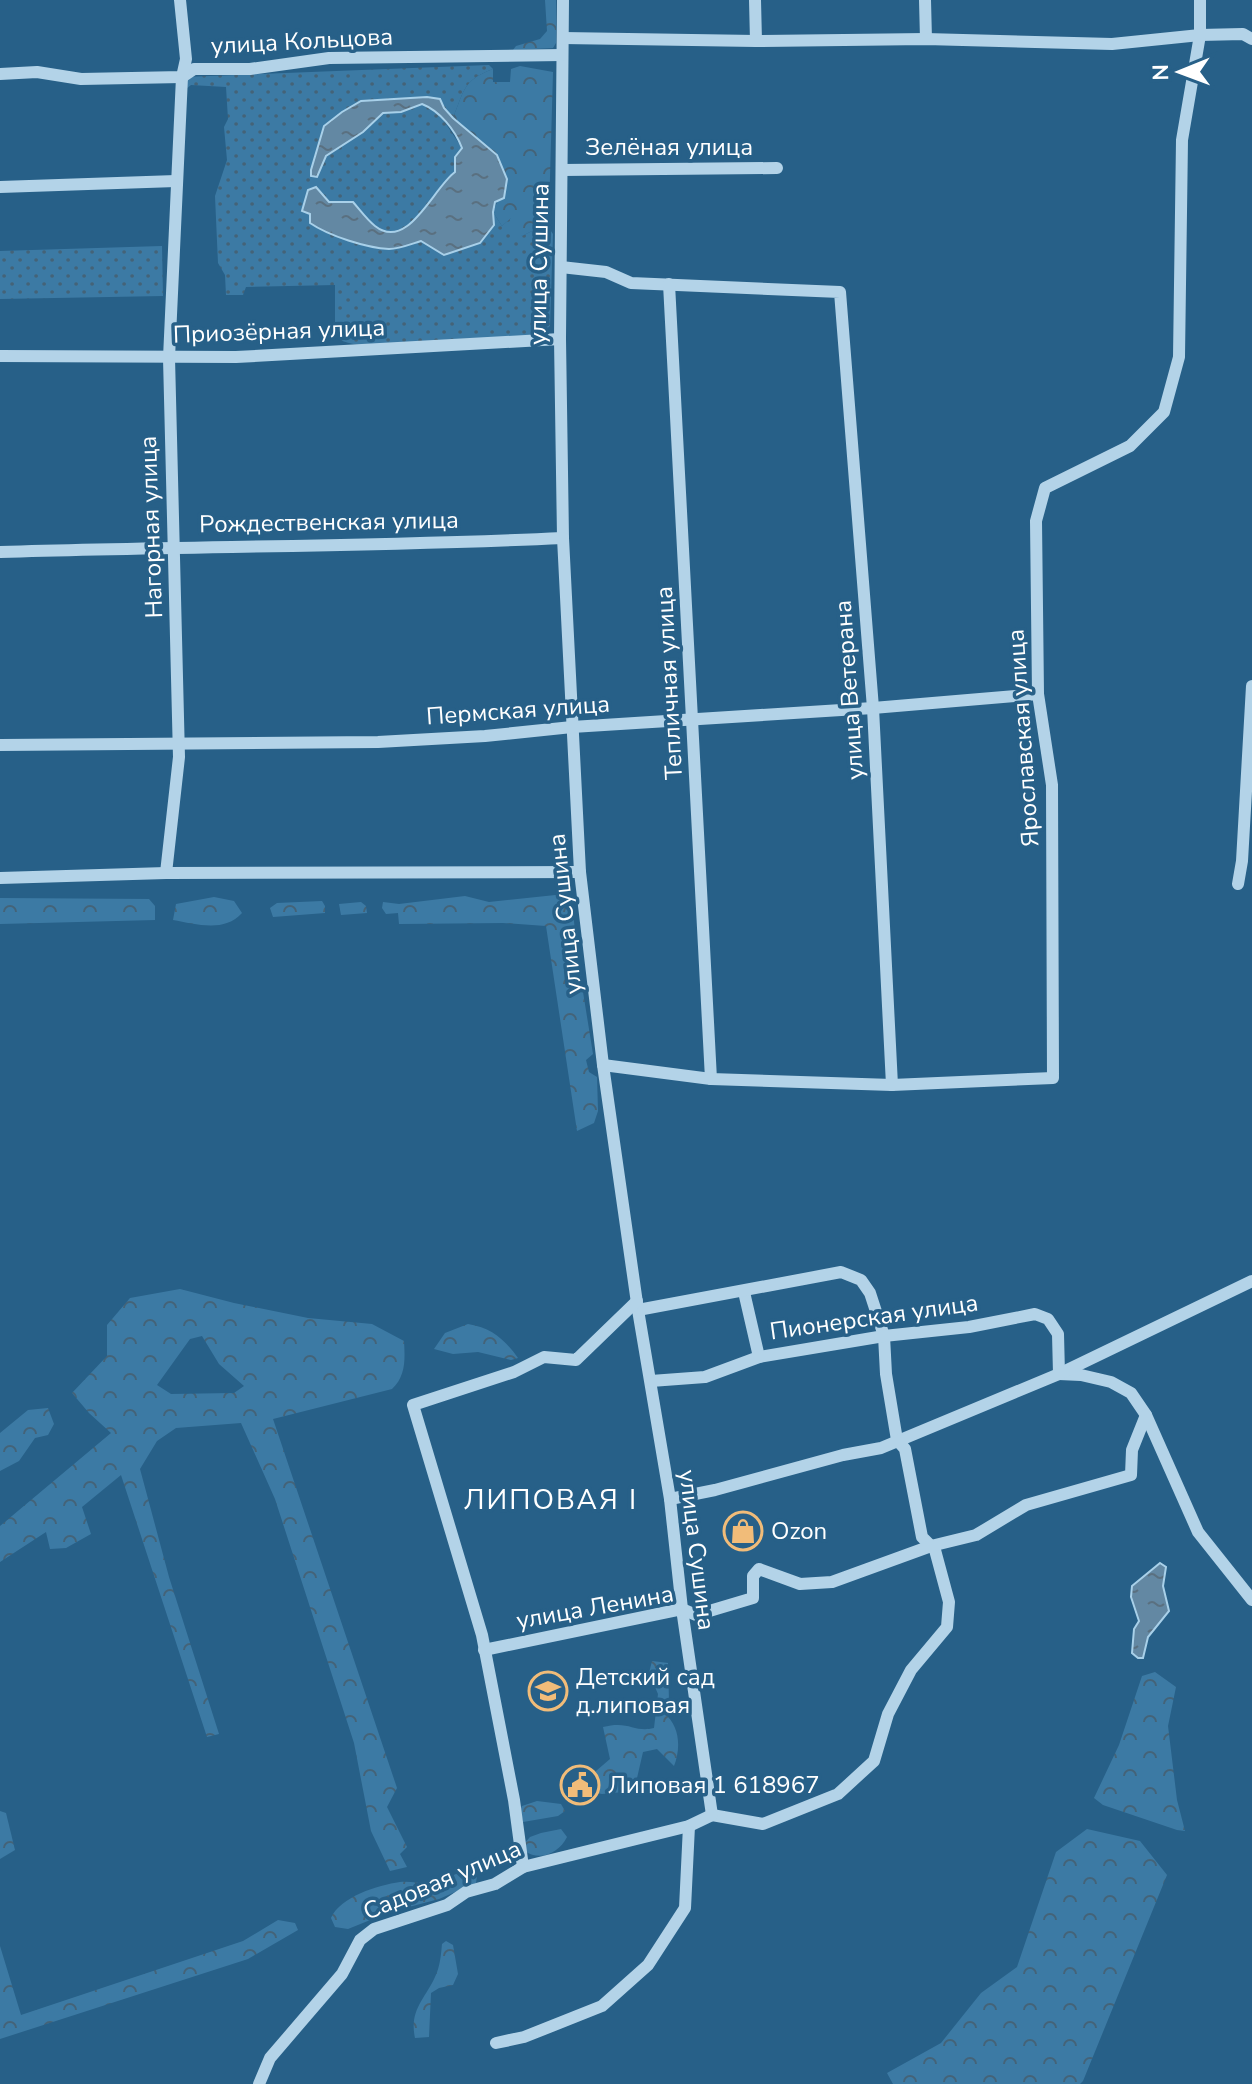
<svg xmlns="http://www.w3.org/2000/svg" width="1252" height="2084" viewBox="0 0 1252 2084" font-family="'Nunito Sans',sans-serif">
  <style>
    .grass { fill: url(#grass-dots) }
    .forest { fill: url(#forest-crowns); fill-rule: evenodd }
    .water { fill: url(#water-ripples); stroke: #a8d0e9; stroke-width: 2 }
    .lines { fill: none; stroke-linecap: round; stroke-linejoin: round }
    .minor { stroke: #b3d3e8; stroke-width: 12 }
    .labels { text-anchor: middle; stroke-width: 7; stroke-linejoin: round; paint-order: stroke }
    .street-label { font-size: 24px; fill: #fff; stroke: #276088 }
    .poi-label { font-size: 24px; fill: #fff; stroke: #276088; text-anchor: start }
    .quarter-label { font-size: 28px; letter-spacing: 2px; fill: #fff; stroke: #276088 }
  </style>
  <defs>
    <pattern id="grass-dots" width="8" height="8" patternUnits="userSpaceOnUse" patternTransform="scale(2)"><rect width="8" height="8" fill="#3c7aa4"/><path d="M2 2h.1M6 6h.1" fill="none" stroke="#446378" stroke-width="1.8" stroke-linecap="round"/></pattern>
    <pattern id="forest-crowns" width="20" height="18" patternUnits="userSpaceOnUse" patternTransform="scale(2)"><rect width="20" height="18" fill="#3c7aa4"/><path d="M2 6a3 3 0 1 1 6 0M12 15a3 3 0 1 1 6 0" fill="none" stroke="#446378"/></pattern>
    <pattern id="water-ripples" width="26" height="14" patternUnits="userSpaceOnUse" patternTransform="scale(2)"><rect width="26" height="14" fill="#6388a3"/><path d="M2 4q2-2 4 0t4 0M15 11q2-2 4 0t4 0" fill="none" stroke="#5a7080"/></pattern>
  </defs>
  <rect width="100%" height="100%" fill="#276088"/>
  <g class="grass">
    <path d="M 489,65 L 493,69 C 463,80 464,91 453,118 L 444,108 L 408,99 L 378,99 L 361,101 L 324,126 L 317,177 L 326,157 L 363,132 L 383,113 L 401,112 L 422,104 L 436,109 L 462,148 L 455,157 L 456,172 L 413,221 L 396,234 C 377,233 365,216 353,202 L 329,202 L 310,214 L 311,223 C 329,236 367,249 390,249 C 399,249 411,244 421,241 L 444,255 L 480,243 L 493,212 L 502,226 L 512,217 L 522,236 L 546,224 L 553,234 L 550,326 C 545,330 539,335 534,336 C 515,341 479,338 459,339 C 428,340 361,355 335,337 L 335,285 L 246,287 L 243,295 L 226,295 L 225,275 L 218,263 L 215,196 L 227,160 L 224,127 L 228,119 L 226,87 L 191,85 L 186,89 L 185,77 Z"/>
    <polygon points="162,246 163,296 0,299 0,251"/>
  </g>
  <g class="forest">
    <polygon points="545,0 556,0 556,43 553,48 513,50 516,46 540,39 547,31"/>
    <path d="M 520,66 L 553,72 L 549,211 L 546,224 L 522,236 L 512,230 L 511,218 L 502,226 L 493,212 L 507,179 L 497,155 L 453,118 C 464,91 463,80 493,69 L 493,82 L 510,82 L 511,69 Z"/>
    <polygon points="565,894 572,902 578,961 593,1054 586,1060 589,1072 597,1077 598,1111 594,1123 577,1131 546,926 503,923 399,924 398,913 386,914 382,908 383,902 399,904 465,896 489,902"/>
    <path d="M 214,897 L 234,901 L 242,913 C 224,933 196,924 173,920 L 176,904 Z"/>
    <polygon points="0,898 149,899 155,906 155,920 0,924"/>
    <polygon points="322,901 325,906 325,913 273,917 270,908 277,903"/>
    <polygon points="361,902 366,906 367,913 341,915 339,904"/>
    <path d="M 180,1289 L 234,1303 L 308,1318 L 372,1324 L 404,1341 C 405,1359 406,1376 392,1389 L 273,1419 L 397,1788 L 387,1807 L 407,1847 L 400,1854 L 407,1867 L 390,1871 L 371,1831 L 354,1743 L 275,1499 L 241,1423 L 176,1428 L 157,1441 L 140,1469 L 169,1577 L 219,1734 L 207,1737 L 121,1475 L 82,1507 L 91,1534 L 66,1548 L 50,1549 L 46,1532 L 0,1562 L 0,1526 L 111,1433 L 89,1413 L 72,1393 L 107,1356 L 107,1325 L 130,1298 ZM 202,1336 L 219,1364 L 244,1386 L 234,1393 L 171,1394 L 157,1385 L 190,1339 Z"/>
    <path d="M 468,1324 C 492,1328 504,1339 518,1358 L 511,1360 L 478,1352 L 453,1354 L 434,1349 L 445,1333 Z"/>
    <polygon points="48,1408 54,1424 48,1435 35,1438 19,1461 0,1471 0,1433 28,1410"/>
    <path d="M 652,1661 L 668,1663 L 669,1702 L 664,1713 C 680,1726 681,1748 674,1766 L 657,1749 L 643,1752 L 634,1791 L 602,1794 L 592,1792 L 589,1777 L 610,1759 L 603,1727 C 629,1720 634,1733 654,1728 L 658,1694 L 649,1673 Z"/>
    <polygon points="1155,1672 1176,1687 1168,1726 1177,1800 1185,1831 1177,1830 1103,1805 1094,1798 1119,1745 1142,1676"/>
    <polygon points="537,1801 561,1804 565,1811 558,1816 523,1822 520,1810 522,1806"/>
    <polygon points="0,1811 6,1813 15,1850 0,1859"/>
    <path d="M 561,1829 L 567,1837 C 559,1853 540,1862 525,1851 L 525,1843 L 530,1837 L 541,1833 Z"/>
    <polygon points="1087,1829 1140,1841 1167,1875 1083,2081 1080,2084 893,2084 887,2073 941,2043 981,1993 1017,1967 1056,1852"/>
    <path d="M 467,1870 L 477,1876 L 476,1883 L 439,1899 L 390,1912 L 348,1929 L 335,1927 L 331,1918 C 340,1897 378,1885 400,1882 C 411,1881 421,1884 432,1883 C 444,1881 455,1873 467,1870 Z"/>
    <polygon points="278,1920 295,1923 298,1930 248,1959 0,2039 0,1946 21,2015 243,1941"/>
    <path d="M 446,1941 L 453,1945 L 458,1974 L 453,1985 L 439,1988 L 431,1993 L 429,2037 L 415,2038 C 409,2010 425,1999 435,1977 C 440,1967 441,1955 442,1944 Z"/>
  </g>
  <g class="water">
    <path d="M 427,97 L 440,99 L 444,108 L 453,118 L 497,155 L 507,179 L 504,198 L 495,202 L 493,212 L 494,225 L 480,243 L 444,255 L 421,241 C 411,244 399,249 389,249 C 367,248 329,236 310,223 L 310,214 L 302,211 L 308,190 L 316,187 L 329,202 L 353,202 C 360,210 367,220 375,226 C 408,252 433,188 455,172 L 455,157 L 462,148 C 455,130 440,111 422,104 L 401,112 L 383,113 L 363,132 L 326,156 L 317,177 L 311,176 L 311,170 L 324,126 L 342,112 L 361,101 Z"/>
    <polygon points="1160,1563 1166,1567 1163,1586 1169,1611 1148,1637 1143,1658 1138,1658 1132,1653 1134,1629 1139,1621 1131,1597 1132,1586"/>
  </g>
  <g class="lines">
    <g class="minor">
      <polyline points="563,0 560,339 563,538 580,872 603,1065 638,1310 670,1499 682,1609 712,1815"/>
      <polyline points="755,0 756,41"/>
      <polyline points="925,0 926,39"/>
      <polyline points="563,38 756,41 926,39 1112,44 1200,35 1243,34 1252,39"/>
      <polyline points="0,74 37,72 81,79 182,77 194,69 250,69 329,58 562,55"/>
      <polyline points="562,170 777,168"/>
      <polyline points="0,187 176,181"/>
      <polyline points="561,267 606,272 631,283 840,292 873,708 892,1085"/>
      <polyline points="669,284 711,1079"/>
      <polyline points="0,356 236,357 560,339"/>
      <path d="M 0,552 C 188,546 375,547 563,538"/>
      <polyline points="0,745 378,742 485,736 572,727 873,708 1038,694"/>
      <polyline points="166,873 179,757 169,358 182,77 186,59 180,0"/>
      <polyline points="0,878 166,873 580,872"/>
      <polyline points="1238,884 1242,861 1252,686"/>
      <polyline points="603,1065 711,1079 892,1085 1053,1078 1052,785 1038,694 1036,521 1045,488 1130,446 1164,412 1179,357 1182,140 1200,35 1200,0"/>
      <polyline points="744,1292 759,1357"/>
      <polyline points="638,1310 841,1272 861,1280 870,1293 884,1336 886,1374 897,1440 905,1449 922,1537 935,1550 949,1602 947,1627 911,1670 888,1714 874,1761 838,1794 763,1824 712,1815"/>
      <polyline points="651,1381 705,1377 759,1357 884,1336 969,1327 1035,1314 1048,1319 1058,1334 1059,1374 1081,1375 1111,1382 1131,1393 1146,1415 1198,1532 1252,1600"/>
      <polyline points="670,1499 715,1490 843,1455 881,1448 1059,1374 1252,1281"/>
      <polyline points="484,1650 682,1609 696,1615 753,1598 753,1576 759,1569 800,1584 832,1582 931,1546 976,1535 1026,1505 1131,1475 1132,1450 1146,1415"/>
      <polyline points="523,1867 514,1800 482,1635 413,1405 514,1372 544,1357 576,1360 637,1301"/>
      <polyline points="496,2043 524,2037 602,2006 648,1965 685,1908 689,1826"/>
      <polyline points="259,2084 270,2058 342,1974 360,1940 374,1929 447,1905 466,1892 495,1884 523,1867 689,1826 712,1815"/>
    </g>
  </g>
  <defs>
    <g id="shop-ring" transform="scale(2)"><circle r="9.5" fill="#276088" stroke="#f1bc79" stroke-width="1.5"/><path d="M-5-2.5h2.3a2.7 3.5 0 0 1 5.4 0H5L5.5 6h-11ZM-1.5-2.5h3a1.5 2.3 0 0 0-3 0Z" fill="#f1bc79"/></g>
    <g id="school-ring" transform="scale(2)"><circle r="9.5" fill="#276088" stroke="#f1bc79" stroke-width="1.5"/><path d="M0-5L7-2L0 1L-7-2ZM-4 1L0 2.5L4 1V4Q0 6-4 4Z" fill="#f1bc79"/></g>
    <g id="civic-ring" transform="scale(2)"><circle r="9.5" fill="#276088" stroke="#f1bc79" stroke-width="1.5"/><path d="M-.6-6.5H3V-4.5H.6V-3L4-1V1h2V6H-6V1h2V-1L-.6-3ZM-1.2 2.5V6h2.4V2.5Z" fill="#f1bc79"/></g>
  </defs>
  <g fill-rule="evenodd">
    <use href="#shop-ring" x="743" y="1531"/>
    <use href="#school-ring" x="548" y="1691"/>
    <use href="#civic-ring" x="580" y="1785"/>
  </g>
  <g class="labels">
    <g class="street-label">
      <text transform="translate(302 41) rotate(-3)" y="8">улица Кольцова</text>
      <text x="669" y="155">Зелёная улица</text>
      <text transform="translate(539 264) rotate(-89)" y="8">улица Сушина</text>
      <text transform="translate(279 331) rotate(-2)" y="8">Приозёрная улица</text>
      <text transform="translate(329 522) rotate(-1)" y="8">Рождественская улица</text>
      <text transform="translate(151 527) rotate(-92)" y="8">Нагорная улица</text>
      <text transform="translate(669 683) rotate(-93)" y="8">Тепличная улица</text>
      <text transform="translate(849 690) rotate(-94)" y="8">улица Ветерана</text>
      <text transform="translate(518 710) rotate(-4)" y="8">Пермская улица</text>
      <text transform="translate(1023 738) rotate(-94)" y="8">Ярославская улица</text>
      <text transform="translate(565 914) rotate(-96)" y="8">улица Сушина</text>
      <text transform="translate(874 1317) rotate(-8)" y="8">Пионерская улица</text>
      <text transform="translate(697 1550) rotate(83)" y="8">улица Сушина</text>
      <text transform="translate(595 1607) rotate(-10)" y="8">улица Ленина</text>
      <text transform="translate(442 1880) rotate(-23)" y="8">Садовая улица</text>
    </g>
    <g class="poi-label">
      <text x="771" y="1539">Ozon</text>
      <text x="576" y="1685">Детский сад<tspan x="576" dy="28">д.липовая</tspan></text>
      <text x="608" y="1793">Липовая 1 618967</text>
    </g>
    <g class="quarter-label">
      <text x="551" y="1509">ЛИПОВАЯ I</text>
    </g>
  </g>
  <g transform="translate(1180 72) rotate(269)" stroke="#276088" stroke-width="6" paint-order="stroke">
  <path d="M0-6L14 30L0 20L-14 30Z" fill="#ffffff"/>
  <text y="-12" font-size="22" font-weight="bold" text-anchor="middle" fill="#ffffff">N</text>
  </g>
</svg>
